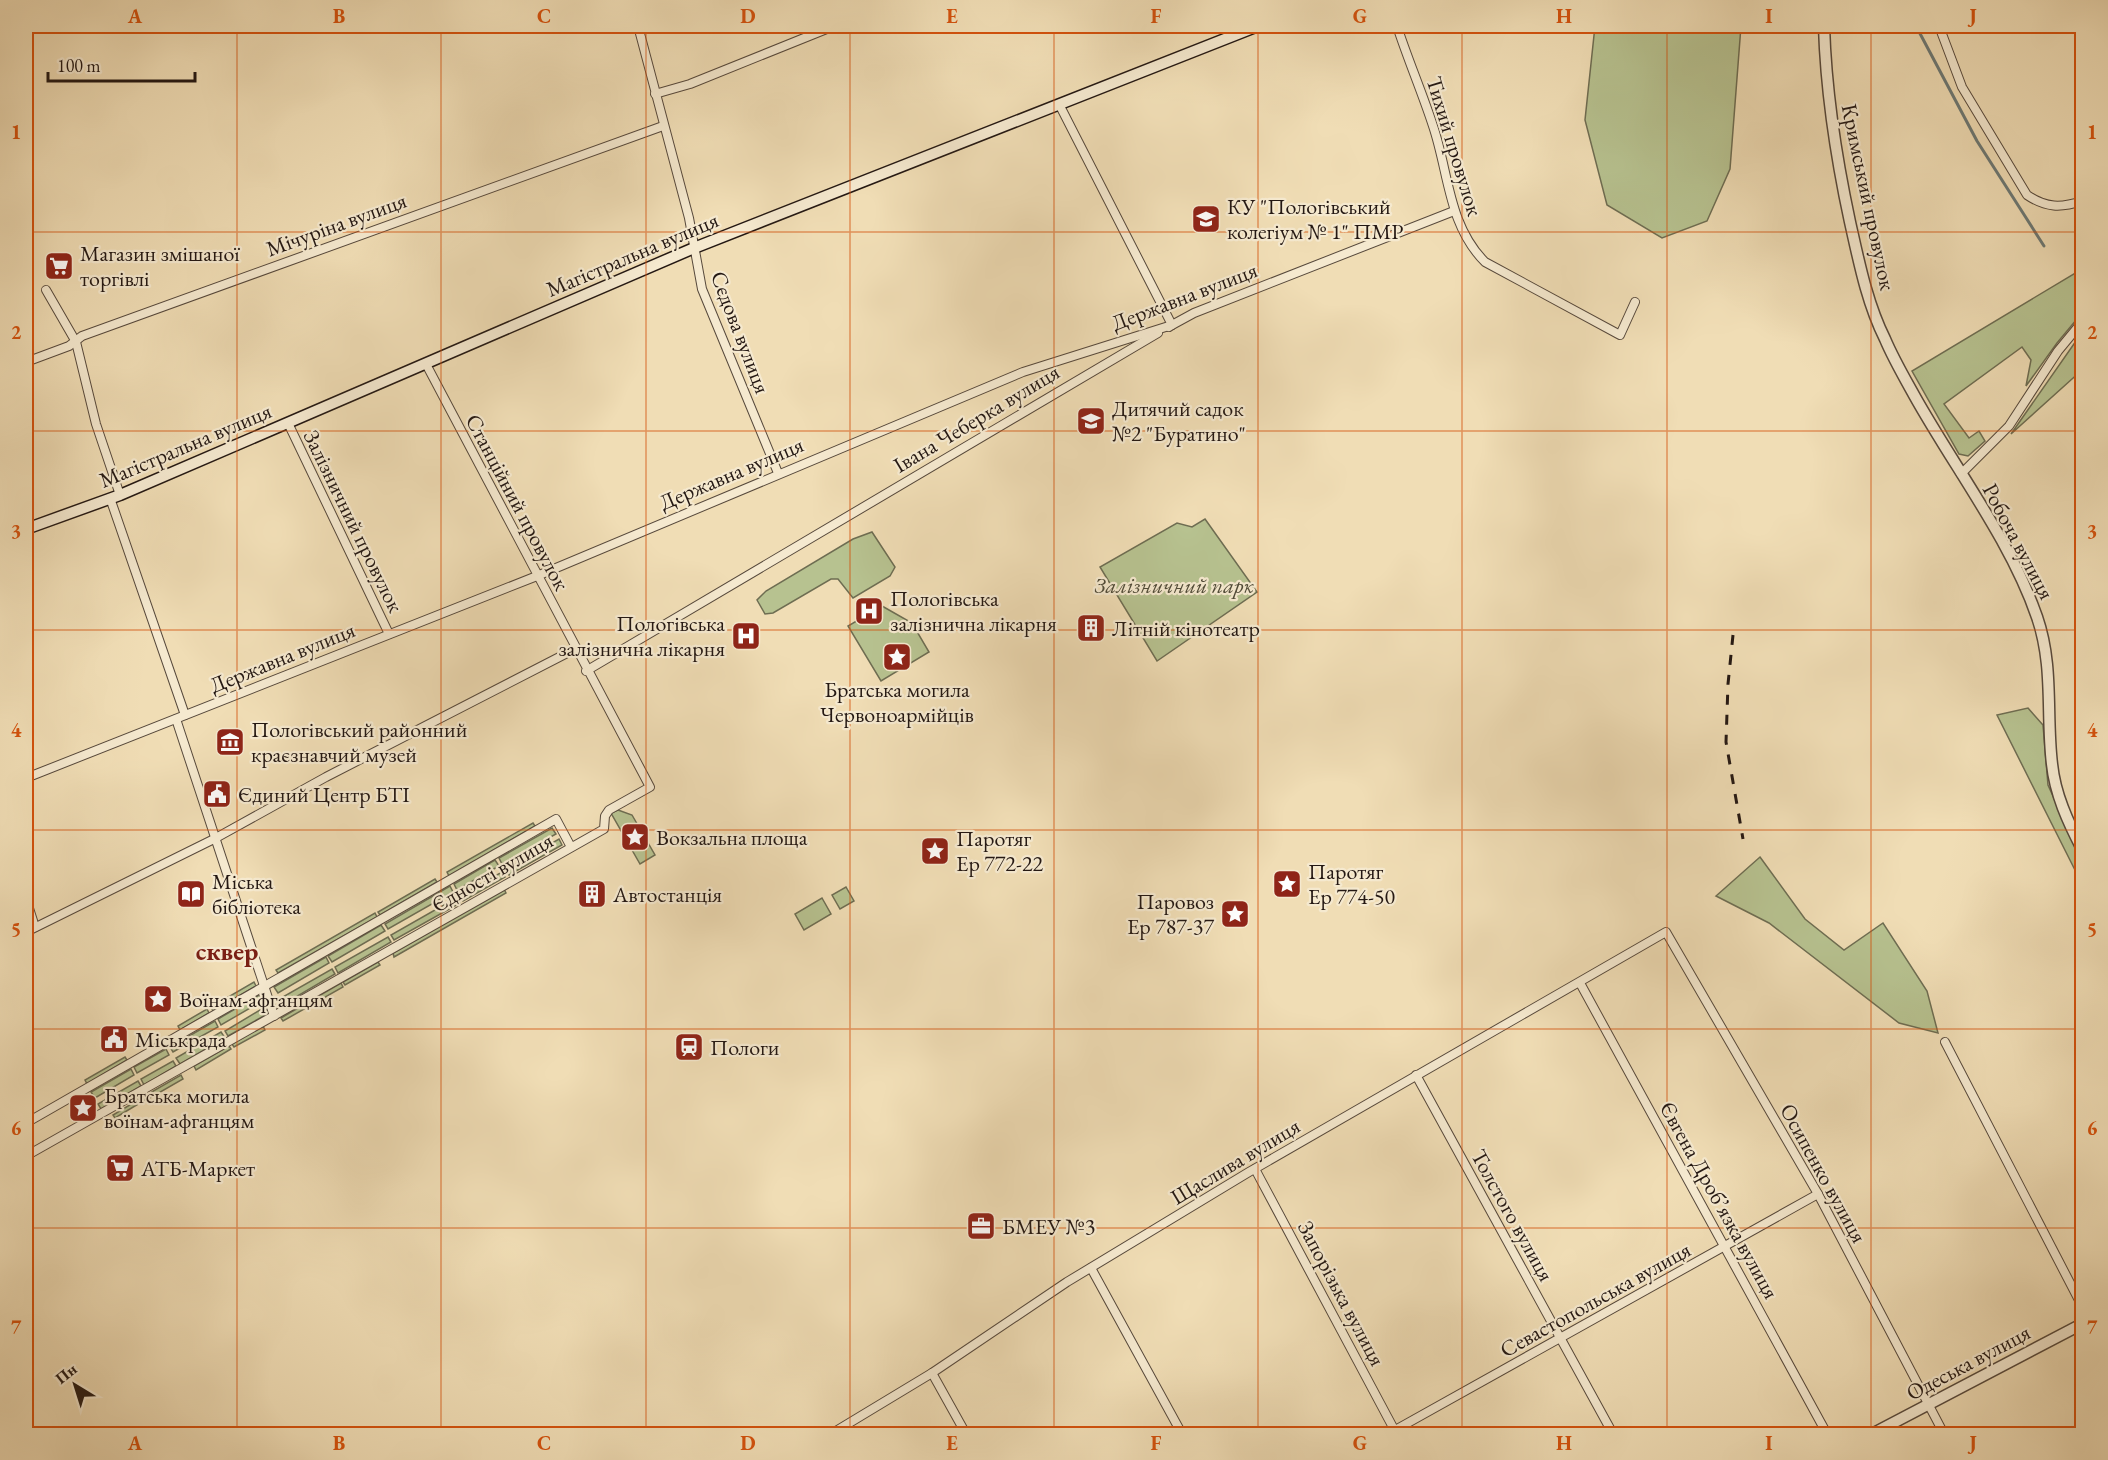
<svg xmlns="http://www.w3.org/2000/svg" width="2108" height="1460" viewBox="0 0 2108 1460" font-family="'EB Garamond',serif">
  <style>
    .green { fill: #b7c290; stroke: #6e6d52; stroke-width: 1.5 }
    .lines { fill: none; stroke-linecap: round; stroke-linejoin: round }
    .stream { stroke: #6d7975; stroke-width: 3 }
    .minor-casing { stroke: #57493c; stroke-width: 10 }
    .tertiary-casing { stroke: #57493c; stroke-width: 13 }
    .secondary-casing { stroke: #241813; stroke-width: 13 }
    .minor { stroke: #f5e9cf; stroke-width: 8 }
    .tertiary { stroke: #f5e9cf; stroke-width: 10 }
    .secondary { stroke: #f5e9cf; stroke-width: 10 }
    .rail { stroke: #241813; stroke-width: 3; stroke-dasharray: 10 10; stroke-linecap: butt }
    .grid { fill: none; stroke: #d4520d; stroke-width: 1.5; stroke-opacity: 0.55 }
    .labels { text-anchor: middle; stroke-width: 4.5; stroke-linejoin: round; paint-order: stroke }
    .street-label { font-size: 22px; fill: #241813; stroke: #f5e9cf }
    .poi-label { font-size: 22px; fill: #241813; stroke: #f5e9cf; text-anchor: start }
    .park-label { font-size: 22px; font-style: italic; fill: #504b38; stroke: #f5e9cf }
    .quarter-label { font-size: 26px; font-weight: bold; fill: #7a1f14; stroke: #f5e9cf }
    .neatline { fill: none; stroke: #d4520d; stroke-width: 2 }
    .grid-label { font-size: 20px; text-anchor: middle; font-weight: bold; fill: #d4520d }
  </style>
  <rect width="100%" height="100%" fill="#f0ddb5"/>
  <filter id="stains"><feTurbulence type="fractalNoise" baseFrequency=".00333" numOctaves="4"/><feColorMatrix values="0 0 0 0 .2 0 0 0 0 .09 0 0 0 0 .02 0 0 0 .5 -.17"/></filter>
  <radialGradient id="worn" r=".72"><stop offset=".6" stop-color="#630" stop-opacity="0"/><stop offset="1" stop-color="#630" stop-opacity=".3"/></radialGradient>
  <g class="green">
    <polygon points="1595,26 1741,26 1730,169 1707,221 1662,238 1607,205 1585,120"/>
    <polygon points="2082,269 2082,313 2057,343 2026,386 2031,360 2022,347 1944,404 1969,438 1979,431 1985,441 1968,456 1959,454 1912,371"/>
    <polygon points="2082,334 2082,370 2011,434 2076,341"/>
    <polygon points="1205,519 1257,592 1157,661 1100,567 1177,523 1192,527"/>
    <polygon points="872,532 895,567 890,576 853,598 838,579 831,579 773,613 765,614 757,600 766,591 853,539"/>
    <polygon points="882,606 912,623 929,652 881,681 848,626"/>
    <polygon points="2028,708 2043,725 2048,785 2082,860 2082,884 1997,715"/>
    <polygon points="618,810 632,815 655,855 640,864 611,813"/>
    <polygon points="533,823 535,826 449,876 447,872"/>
    <polygon points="552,828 556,834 502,864 499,858"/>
    <polygon points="559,839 562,845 509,875 505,870"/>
    <polygon points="1760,857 1805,919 1844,950 1883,923 1927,991 1938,1033 1899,1023 1769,923 1716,896"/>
    <polygon points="495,860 499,866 457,890 454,884"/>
    <polygon points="502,872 505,877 463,901 460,896"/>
    <polygon points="435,879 437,882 380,915 378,912"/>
    <polygon points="450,886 453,892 388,929 385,924"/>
    <polygon points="846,887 854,901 840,909 832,895"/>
    <polygon points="504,889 506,893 394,957 393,953"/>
    <polygon points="456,898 460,903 394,940 391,935"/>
    <polygon points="822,898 831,914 804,930 795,914"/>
    <polygon points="375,913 377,917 278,973 276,970"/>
    <polygon points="381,925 385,931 332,962 328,956"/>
    <polygon points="388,937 391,942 338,973 335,967"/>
    <polygon points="326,957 329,963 278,993 274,987"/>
    <polygon points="378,962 380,965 345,985 343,982"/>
    <polygon points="332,969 335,974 284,1004 281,998"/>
    <polygon points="254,982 256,986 213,1011 211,1007"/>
    <polygon points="341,983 343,987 283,1021 281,1018"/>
    <polygon points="259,995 262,1001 221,1025 218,1019"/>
    <polygon points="265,1007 269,1013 228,1036 225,1031"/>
    <polygon points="207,1009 209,1013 180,1030 178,1026"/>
    <polygon points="215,1021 218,1027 173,1052 170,1047"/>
    <polygon points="263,1026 265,1030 234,1047 232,1044"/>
    <polygon points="221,1032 225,1038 180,1064 176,1058"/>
    <polygon points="229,1046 231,1049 196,1070 194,1066"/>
    <polygon points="166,1049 169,1055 137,1073 134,1067"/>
    <polygon points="125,1057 127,1060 87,1084 85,1080"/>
    <polygon points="173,1061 176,1066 144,1085 141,1079"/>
    <polygon points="131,1069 134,1075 95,1098 91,1092"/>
    <polygon points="181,1075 183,1079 150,1098 148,1094"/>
    <polygon points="138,1081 141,1086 101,1109 98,1104"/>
    <polygon points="143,1097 145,1100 115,1118 113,1115"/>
  </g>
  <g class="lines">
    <g class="stream">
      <polyline points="1916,26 1977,141 2044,246"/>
      <polyline points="2077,293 2082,303"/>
    </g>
    <g class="minor-casing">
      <g id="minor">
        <polyline points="638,26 689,218 702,289 778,473"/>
        <path d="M 1397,26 C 1408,60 1422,92 1433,126 C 1449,173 1448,225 1485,262 L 1620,335 L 1635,302"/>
        <path d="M 1939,26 L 1962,87 L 2027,195 C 2046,208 2061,208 2082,201"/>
        <polyline points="2074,26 2082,36"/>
        <polyline points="655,94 690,84 834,26"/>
        <polyline points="1059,104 1172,325 1169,327"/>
        <polyline points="46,290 76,342 96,424 120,495"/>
        <polyline points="26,362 69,346 82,336 663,126"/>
        <polyline points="288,423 389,634"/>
        <polyline points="1961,474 2009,426 2058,351 2082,322"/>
        <polyline points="110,498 185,715"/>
        <polyline points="586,671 1158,333"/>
        <polyline points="176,719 274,1016"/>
        <polyline points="26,778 537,576 1023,372 1172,325 1194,313 1454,211"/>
        <polyline points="26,899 35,927"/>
        <polyline points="26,932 214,839 326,777 575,649"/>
        <polyline points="1580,983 1827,1434"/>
        <polyline points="1945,1042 2082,1306"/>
        <polyline points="1416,1075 1613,1434"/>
        <polyline points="26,1123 556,819 571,847"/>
        <polyline points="26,1156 604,829 605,816 609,810 650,787 426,364"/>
        <polyline points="1255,1169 1396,1433"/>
        <polyline points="1091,1268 1182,1434"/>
        <polyline points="932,1373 966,1434"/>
        <polyline points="831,1434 932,1373 1067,1282 1249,1172 1666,932 1818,1194 1944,1434"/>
        <polyline points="1388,1434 1818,1194"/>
      </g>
    </g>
    <g class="tertiary-casing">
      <g id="tertiary">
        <path d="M 1824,26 C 1826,92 1836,157 1850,222 C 1859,262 1867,303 1885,339 C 1893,358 1904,377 1914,395 C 1954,467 2010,539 2037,617 C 2054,666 2046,714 2052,764 C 2055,794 2068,822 2082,849"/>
        <polyline points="1872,1434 2082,1324"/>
      </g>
    </g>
    <g class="secondary-casing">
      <polyline id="secondary" points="26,529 120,495 694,248 1258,26"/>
    </g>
    <use href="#minor" class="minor"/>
    <use href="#tertiary" class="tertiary"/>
    <use href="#secondary" class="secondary"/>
    <polyline class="rail" points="1733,635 1728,684 1726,742 1743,839"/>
  </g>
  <path class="grid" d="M 237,26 L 237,1434M 441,26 L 441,1434M 646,26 L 646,1434M 850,26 L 850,1434M 1054,26 L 1054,1434M 1258,26 L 1258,1434M 1462,26 L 1462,1434M 1667,26 L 1667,1434M 1871,26 L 1871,1434M 26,232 L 2082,232M 26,431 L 2082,431M 26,630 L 2082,630M 26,830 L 2082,830M 26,1029 L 2082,1029M 26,1228 L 2082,1228"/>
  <defs>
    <g id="school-square" transform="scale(1.5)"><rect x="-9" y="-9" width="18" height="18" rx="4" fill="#8f2418" stroke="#f5e9cf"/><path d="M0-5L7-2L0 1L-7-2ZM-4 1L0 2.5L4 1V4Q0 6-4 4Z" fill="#fff"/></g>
    <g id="supermarket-square" transform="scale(1.5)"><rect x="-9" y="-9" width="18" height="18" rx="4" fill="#8f2418" stroke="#f5e9cf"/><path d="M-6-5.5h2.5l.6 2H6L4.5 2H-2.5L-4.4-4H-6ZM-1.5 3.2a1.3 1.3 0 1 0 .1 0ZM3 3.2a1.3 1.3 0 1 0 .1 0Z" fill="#fff"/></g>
    <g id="hospital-square" transform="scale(1.5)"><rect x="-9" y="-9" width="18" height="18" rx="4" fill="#8f2418" stroke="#f5e9cf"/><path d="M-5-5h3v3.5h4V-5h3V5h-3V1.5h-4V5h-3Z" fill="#fff"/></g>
    <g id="building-square" transform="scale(1.5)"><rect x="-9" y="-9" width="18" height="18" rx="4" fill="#8f2418" stroke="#f5e9cf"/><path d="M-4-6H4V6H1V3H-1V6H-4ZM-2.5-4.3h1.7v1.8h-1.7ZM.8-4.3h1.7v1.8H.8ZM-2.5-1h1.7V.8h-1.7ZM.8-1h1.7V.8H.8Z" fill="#fff"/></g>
    <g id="sight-square" transform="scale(1.5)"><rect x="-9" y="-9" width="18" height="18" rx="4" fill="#8f2418" stroke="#f5e9cf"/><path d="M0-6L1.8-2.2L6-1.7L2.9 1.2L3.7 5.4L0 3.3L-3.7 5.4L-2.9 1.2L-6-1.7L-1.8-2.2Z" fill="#fff"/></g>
    <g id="museum-square" transform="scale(1.5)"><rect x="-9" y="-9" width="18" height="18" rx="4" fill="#8f2418" stroke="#f5e9cf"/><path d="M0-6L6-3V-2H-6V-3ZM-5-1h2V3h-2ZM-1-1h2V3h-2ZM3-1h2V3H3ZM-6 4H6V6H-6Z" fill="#fff"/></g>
    <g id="civic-square" transform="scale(1.5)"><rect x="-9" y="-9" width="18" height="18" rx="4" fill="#8f2418" stroke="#f5e9cf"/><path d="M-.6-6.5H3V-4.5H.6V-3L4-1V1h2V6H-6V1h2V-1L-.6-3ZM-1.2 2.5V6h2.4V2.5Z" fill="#fff"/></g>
    <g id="library-square" transform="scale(1.5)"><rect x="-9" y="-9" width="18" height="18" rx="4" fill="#8f2418" stroke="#f5e9cf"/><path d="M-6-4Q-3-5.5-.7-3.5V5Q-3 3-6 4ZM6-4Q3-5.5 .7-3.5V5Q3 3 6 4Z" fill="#fff"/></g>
    <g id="station-square" transform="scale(1.5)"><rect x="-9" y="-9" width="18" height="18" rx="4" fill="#8f2418" stroke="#f5e9cf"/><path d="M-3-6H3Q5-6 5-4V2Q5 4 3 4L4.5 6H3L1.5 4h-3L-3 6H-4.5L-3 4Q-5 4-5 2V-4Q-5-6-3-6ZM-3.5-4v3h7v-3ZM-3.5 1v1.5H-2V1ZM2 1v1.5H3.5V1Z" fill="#fff"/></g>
    <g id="office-square" transform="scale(1.5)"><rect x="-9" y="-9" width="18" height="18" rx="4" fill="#8f2418" stroke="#f5e9cf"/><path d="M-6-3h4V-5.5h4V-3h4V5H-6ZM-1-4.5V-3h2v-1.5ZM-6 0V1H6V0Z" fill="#fff"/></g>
  </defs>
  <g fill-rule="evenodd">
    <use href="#school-square" x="1206" y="219"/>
    <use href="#supermarket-square" x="59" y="266"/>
    <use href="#school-square" x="1091" y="421"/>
    <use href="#hospital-square" x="869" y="611"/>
    <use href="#building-square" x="1091" y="628"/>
    <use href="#hospital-square" x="746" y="636"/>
    <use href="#sight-square" x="897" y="657"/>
    <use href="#museum-square" x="230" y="742"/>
    <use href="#civic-square" x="217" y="794"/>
    <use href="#sight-square" x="635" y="837"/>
    <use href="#sight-square" x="935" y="851"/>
    <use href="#sight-square" x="1287" y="884"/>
    <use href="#library-square" x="191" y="894"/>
    <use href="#building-square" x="592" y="894"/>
    <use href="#sight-square" x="1235" y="914"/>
    <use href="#sight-square" x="158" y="999"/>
    <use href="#civic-square" x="114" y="1039"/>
    <use href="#station-square" x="689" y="1047"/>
    <use href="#sight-square" x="83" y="1108"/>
    <use href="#supermarket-square" x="120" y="1168"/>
    <use href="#office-square" x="981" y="1226"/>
  </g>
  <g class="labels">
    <g class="street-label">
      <text transform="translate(1455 146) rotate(73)" y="8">Тихий провулок</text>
      <text transform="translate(1869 197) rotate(78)" y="8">Кримський провулок</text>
      <text transform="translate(336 224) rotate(-20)" y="8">Мічуріна вулиця</text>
      <text transform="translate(632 254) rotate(-23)" y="8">Магістральна вулиця</text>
      <text transform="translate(1184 296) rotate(-21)" y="8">Державна вулиця</text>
      <text transform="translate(741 332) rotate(69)" y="8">Сєдова вулиця</text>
      <text transform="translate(976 418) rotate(-31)" y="8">Івана Чеберка вулиця</text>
      <text transform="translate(185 445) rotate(-23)" y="8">Магістральна вулиця</text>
      <text transform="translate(731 473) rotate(-23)" y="8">Державна вулиця</text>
      <text transform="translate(518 502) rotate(62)" y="8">Станційний провулок</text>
      <text transform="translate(354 521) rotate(64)" y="8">Залізничний провулок</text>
      <text transform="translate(2019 541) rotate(62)" y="8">Робоча вулиця</text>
      <text transform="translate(282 657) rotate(-22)" y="8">Державна вулиця</text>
      <text transform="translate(492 872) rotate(-30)" y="8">Єдності вулиця</text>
      <text transform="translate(1235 1161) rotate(-31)" y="8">Щаслива вулиця</text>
      <text transform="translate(1824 1173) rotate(61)" y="8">Осипенко вулиця</text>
      <text transform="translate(1720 1200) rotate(61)" y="8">Євгена Дроб’язка вулиця</text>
      <text transform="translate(1513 1215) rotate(61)" y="8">Толстого вулиця</text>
      <text transform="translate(1342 1293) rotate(62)" y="8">Запорізька вулиця</text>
      <text transform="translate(1595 1299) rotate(-29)" y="8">Севастопольська вулиця</text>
      <text transform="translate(1968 1362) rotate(-28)" y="8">Одеська вулиця</text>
    </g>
    <g class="poi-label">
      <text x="1227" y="214">КУ "Пологівський<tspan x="1227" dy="25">колегіум № 1" ПМР</tspan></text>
      <text x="80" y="261">Магазин змішаної<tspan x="80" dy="25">торгівлі</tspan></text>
      <text x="1112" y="416">Дитячий садок<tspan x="1112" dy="25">№2 "Буратино"</tspan></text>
      <text x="890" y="606">Пологівська<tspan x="890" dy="25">залізнична лікарня</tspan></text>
      <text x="725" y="631" text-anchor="end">Пологiвська<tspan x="725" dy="25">залiзнична лiкарня</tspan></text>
      <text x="1112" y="636">Літній кінотеатр</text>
      <text x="897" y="697" text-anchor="middle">Братська могила<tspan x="897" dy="25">Червоноармійців</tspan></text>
      <text x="251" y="737">Пологівський районний<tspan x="251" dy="25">краєзнавчий музей</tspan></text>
      <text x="238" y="802">Єдиний Центр БТІ</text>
      <text x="656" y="845">Вокзальна площа</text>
      <text x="956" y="846">Паротяг<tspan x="956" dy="25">Ер 772-22</tspan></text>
      <text x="1308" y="879">Паротяг<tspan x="1308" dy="25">Ер 774-50</tspan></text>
      <text x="212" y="889">Міська<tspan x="212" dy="25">бібліотека</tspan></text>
      <text x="613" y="902">Автостанція</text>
      <text x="1214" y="909" text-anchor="end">Паровоз<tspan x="1214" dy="25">Ер 787-37</tspan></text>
      <text x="179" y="1007">Воїнам-афганцям</text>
      <text x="135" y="1047">Міськрада</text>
      <text x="710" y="1055">Пологи</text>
      <text x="104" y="1103">Братська могила<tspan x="104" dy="25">воїнам-афганцям</tspan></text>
      <text x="141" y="1176">АТБ-Маркет</text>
      <text x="1002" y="1234">БМЕУ №3</text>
    </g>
    <g class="park-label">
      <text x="1174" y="593">Залізничний парк</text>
    </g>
    <g class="quarter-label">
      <text x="227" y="960">сквер</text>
    </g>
  </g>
  <rect width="2108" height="1460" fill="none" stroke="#f0ddb5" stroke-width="66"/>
  <g transform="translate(75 1385) rotate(322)" stroke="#f5e9cf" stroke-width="4.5" paint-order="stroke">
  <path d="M0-4.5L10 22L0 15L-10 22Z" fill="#241813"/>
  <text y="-9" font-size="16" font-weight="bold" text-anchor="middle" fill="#241813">Пн</text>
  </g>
  <path d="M48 72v9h147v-9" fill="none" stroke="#241813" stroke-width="3"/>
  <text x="57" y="72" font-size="18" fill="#241813" stroke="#f5e9cf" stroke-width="4.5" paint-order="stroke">100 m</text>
  <rect x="33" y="33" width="2042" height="1394" class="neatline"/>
  <g class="grid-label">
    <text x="135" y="23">A</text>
    <text x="339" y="23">B</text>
    <text x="544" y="23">C</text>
    <text x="748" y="23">D</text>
    <text x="952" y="23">E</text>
    <text x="1156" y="23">F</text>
    <text x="1360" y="23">G</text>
    <text x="1564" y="23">H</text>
    <text x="1769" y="23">I</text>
    <text x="1973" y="23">J</text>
    <text x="16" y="139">1</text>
    <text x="2092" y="139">1</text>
    <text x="16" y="339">2</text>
    <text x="2092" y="339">2</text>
    <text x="16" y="538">3</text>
    <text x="2092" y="538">3</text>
    <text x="16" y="737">4</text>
    <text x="2092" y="737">4</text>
    <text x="16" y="936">5</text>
    <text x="2092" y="936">5</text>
    <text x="16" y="1135">6</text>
    <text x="2092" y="1135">6</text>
    <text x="16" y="1334">7</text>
    <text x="2092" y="1334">7</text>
    <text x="135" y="1450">A</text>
    <text x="339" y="1450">B</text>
    <text x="544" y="1450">C</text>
    <text x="748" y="1450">D</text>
    <text x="952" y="1450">E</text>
    <text x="1156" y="1450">F</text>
    <text x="1360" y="1450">G</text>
    <text x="1564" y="1450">H</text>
    <text x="1769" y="1450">I</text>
    <text x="1973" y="1450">J</text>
  </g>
  <rect width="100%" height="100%" filter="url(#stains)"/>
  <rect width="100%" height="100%" fill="url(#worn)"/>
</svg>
